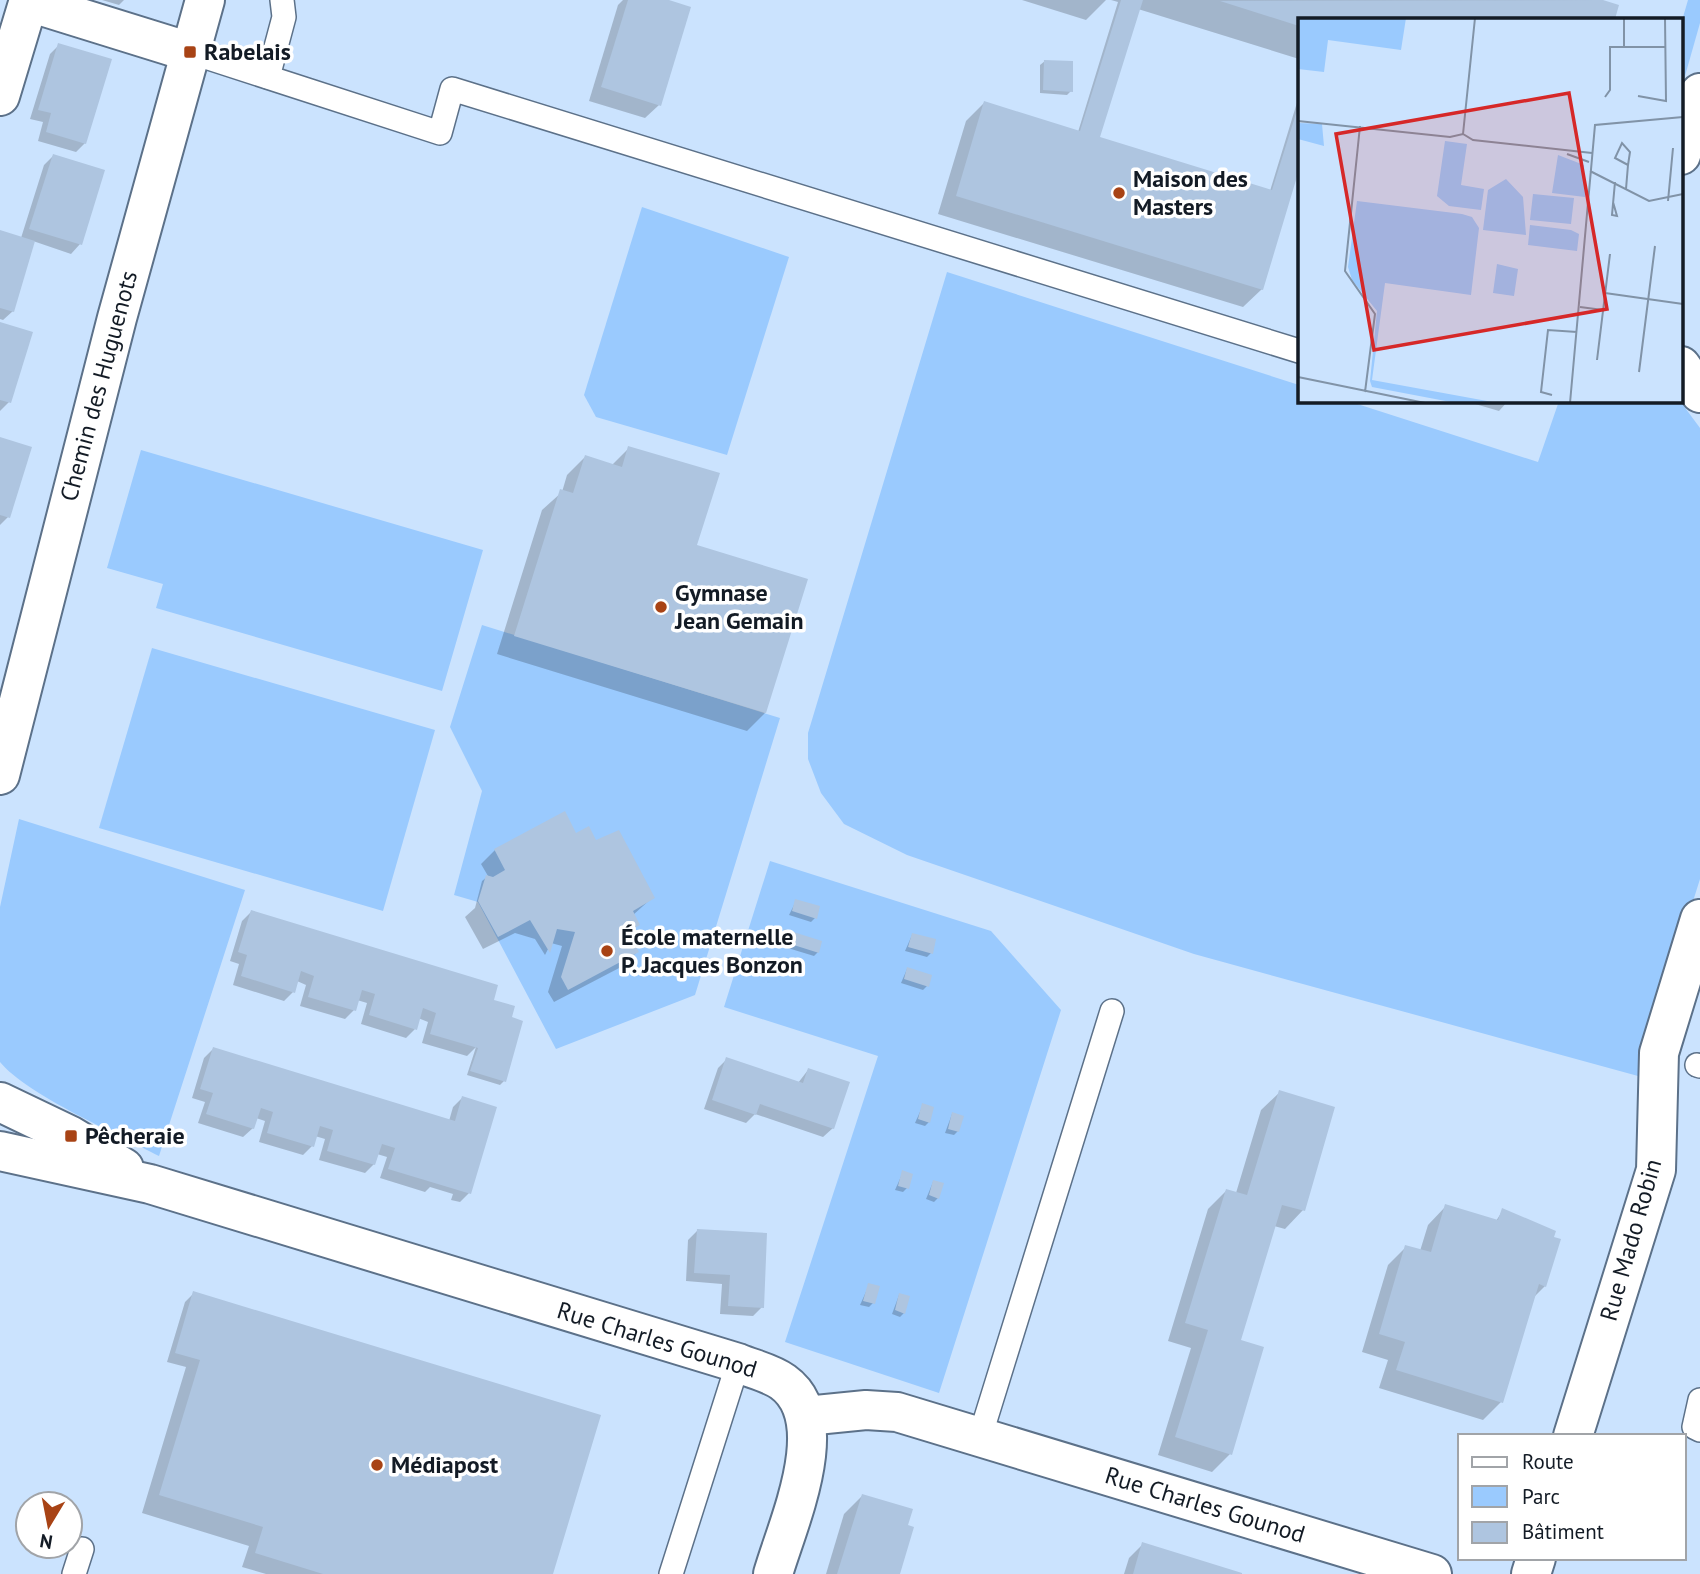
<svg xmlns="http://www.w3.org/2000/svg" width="1700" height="1574" viewBox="0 0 1700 1574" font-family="'PT Sans',sans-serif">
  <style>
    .green { fill: #9acafe }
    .shadow { fill: #0003 }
    .building { fill: #aec5e0 }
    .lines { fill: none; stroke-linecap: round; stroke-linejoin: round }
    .lane-casing { stroke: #5c7189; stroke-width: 26 }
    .street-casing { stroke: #5c7189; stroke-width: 42 }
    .secondary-casing { stroke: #5c7189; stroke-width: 42 }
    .lane { stroke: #fff; stroke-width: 23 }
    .street { stroke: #fff; stroke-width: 38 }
    .secondary { stroke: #fff; stroke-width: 38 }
    .poi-dot { fill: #a84315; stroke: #fff; stroke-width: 2.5 }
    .labels { text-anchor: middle; stroke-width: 7; stroke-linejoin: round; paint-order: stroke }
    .poi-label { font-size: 24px; font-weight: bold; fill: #131b25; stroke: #fff; text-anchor: start }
    .street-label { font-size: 24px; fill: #131b25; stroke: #fff }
    .inset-road { fill: none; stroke: #8193a7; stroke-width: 2 }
    .view { fill: #d62828; fill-opacity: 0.15; stroke: #d62828; stroke-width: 3.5 }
    .inset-edge { fill: none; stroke: #131b25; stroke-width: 3.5 }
  </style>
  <rect width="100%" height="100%" fill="#cbe3fe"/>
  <g class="green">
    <polygon points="1688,0 1700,0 1700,23 1681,90 1681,24"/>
    <polygon points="642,207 789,257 727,455 596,417 584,395"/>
    <polygon points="947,272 1299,385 1299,401 1348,401 1538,462 1559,401 1680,401 1700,428 1700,879 1638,1076 1194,954 907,855 844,824 821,793 808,759 808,733"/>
    <polygon points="141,450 483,550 442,691 156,608 163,584 107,568"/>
    <polygon points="482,625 780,718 695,995 556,1049 478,902 454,895 482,791 450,727"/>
    <polygon points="152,648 435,730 383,911 99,828"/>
    <path d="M 19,819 L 245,890 L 159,1156 C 118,1134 27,1095 0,1062 L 0,907 Z"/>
    <polygon points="770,861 991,931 1061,1010 939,1393 785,1342 878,1056 724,1007"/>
  </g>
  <g class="shadow">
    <polygon points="102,0 124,0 119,5"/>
    <polygon points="623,0 663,0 659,105 645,118 589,101 618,5"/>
    <polygon points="1022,0 1106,0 1086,20"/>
    <polygon points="1111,0 1597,0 1617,6 1613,19 1299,19 1299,59 1138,9 1098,138 1270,191 1299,96 1299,164 1262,289 1243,307 938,214 966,121 984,103 1078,132 1118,2"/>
    <polygon points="59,45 85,143 76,152 38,141 43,122 30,119 50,54"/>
    <polygon points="1045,61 1071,91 1067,95 1040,93 1040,65"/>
    <polygon points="53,156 103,171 80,244 71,254 33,241 13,311 3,320 0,319 0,232 21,238 44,165"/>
    <polygon points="0,324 9,402 0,411"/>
    <polygon points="1465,401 1508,401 1499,411"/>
    <polygon points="0,438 8,517 0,525"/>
    <polygon points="629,448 695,546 765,713 747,731 497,654 542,510 562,492 567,475 585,457 611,466"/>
    <polygon points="575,835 595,842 652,898 633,915 638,925 626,933 637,952 623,966 554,1002 548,992 562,946 551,943 545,955 535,939 515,933 483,949 465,917 475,908 482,881 488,876 481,864 495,850"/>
    <polygon points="796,901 815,918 811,922 789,915"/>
    <polygon points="251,912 491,1001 509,1018 504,1081 500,1085 467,1075 476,1047 467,1056 422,1043 428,1022 418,1018 415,1029 406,1038 361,1024 367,1003 357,1000 354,1010 345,1019 300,1006 306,985 297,981 293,992 284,1001 233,985 239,964 230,961 242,921"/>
    <polygon points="785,931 818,952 814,956 778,945"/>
    <polygon points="912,935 931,953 927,957 905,951"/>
    <polygon points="907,969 927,986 923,990 901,983"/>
    <polygon points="213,1049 449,1121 453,1107 462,1098 469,1193 460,1202 451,1200 453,1194 430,1187 425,1192 380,1178 387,1157 377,1154 374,1164 365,1173 319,1160 325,1139 315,1136 312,1146 303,1155 259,1142 265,1121 256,1118 253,1128 243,1137 198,1123 205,1102 192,1098 204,1058"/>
    <polygon points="727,1059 798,1083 808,1070 833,1128 823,1137 755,1114 746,1123 704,1109 718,1068"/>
    <polygon points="1280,1092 1303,1210 1285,1229 1274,1226 1238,1341 1230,1454 1212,1472 1158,1455 1191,1348 1168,1341 1208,1209 1226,1191 1236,1193 1261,1110"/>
    <polygon points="923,1105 929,1122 925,1126 915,1123"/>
    <polygon points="952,1114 958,1131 954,1135 945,1133"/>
    <polygon points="903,1172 907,1188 903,1192 895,1190"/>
    <polygon points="933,1182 938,1198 934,1202 926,1199"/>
    <polygon points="1446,1206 1496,1221 1503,1210 1545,1286 1533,1298 1501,1402 1483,1420 1379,1388 1388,1360 1362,1352 1388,1265 1406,1247 1420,1251 1428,1225"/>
    <polygon points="697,1231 762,1307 753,1316 720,1314 722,1284 686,1281 688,1240"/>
    <polygon points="869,1285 873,1303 869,1307 860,1305"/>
    <polygon points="194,1293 551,1574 266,1574 242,1567 249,1546 142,1513 186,1367 167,1362 185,1302"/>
    <polygon points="899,1295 904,1313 900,1317 892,1314"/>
    <polygon points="862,1496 898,1574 826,1574 844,1514"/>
    <polygon points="1143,1544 1238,1574 1124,1574 1129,1558"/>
  </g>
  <g class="building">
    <polygon points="628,0 669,0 691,7 661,106 601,87"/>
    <polygon points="1121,0 1143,0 1100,137 1272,190 1299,104 1299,170 1263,290 956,196 984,101 1080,131"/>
    <polygon points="1603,0 1619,5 1615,19 1299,19 1299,26 1220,1"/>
    <polygon points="58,43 112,59 86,144 46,132 51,113 38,110"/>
    <polygon points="1044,60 1073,61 1073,92 1043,90"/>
    <polygon points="53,154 105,170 82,245 29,229"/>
    <polygon points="0,230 35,241 14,312 0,308"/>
    <polygon points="0,322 33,332 11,403 0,400"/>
    <polygon points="0,437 32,447 10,518 0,515"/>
    <polygon points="628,446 720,473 697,545 808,579 766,713 514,636 560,489 573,493 585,455 622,467"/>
    <polygon points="565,811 576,833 589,826 596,840 619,830 655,898 633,911 640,925 628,932 639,952 568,990 561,977 575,932 557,929 550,953 530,920 498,937 478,901 486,875 493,877 505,870 494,849"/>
    <polygon points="795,899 820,906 817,919 792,911"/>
    <polygon points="251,910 498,985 494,1000 515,1006 512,1017 523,1021 506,1082 470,1071 478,1048 430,1034 436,1013 423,1008 417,1030 369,1015 375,994 362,990 356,1011 308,997 314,976 301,971 295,993 241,976 247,955 238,952"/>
    <polygon points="784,929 822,941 819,953 781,941"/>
    <polygon points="912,933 936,939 933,954 908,947"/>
    <polygon points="907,967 932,975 929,987 904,979"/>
    <polygon points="213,1047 455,1121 462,1096 497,1107 471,1194 388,1169 395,1148 382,1144 375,1165 327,1151 333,1130 320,1126 314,1147 267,1133 273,1112 261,1108 254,1129 206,1114 213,1093 200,1089"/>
    <polygon points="726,1057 803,1083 808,1068 850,1082 834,1129 760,1104 756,1115 712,1100"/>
    <polygon points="1279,1090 1335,1107 1305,1211 1282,1205 1241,1340 1264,1347 1232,1455 1175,1437 1208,1330 1185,1323 1226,1189 1247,1195"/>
    <polygon points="922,1103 934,1107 930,1123 918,1119"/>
    <polygon points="952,1112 964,1116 959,1132 948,1129"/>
    <polygon points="902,1170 913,1174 909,1189 898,1186"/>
    <polygon points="933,1180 944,1183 939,1199 929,1195"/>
    <polygon points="1445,1204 1498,1220 1502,1208 1556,1231 1554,1237 1561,1239 1546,1287 1539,1284 1503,1403 1396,1370 1405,1342 1379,1334 1405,1245 1431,1252"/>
    <polygon points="697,1229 767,1233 764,1308 728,1306 730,1275 694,1273"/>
    <polygon points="868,1283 880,1286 875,1304 863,1301"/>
    <polygon points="193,1291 601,1415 553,1574 323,1574 255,1553 263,1527 159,1495 200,1360 175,1353"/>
    <polygon points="899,1293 910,1296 905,1314 895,1310"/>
    <polygon points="862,1494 913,1509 908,1525 914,1527 900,1574 837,1574"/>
    <polygon points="1142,1542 1242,1573 1242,1574 1133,1574"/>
  </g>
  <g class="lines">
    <g class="lane-casing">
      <g id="lane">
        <polyline points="190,52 440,133 452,89 1299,351"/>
        <polyline points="268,77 284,17 282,0"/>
        <polyline points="1697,1065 1700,1066"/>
        <polyline points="1700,1400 1694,1427 1700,1430"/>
        <polyline points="980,1437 1112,1011"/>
        <polyline points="74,1574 82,1549"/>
        <polyline points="671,1574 738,1363"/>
      </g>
    </g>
    <g class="street-casing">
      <g id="street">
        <polyline points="29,2 190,52"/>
        <polyline points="0,96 29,0"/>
        <polyline points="1681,155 1700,93"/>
        <polyline points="1681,366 1700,393"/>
        <polyline points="806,1416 866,1410 897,1412 1432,1574"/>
        <polyline points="1573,1436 1656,1170 1659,1053 1700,919"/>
        <polyline points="1531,1574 1536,1558"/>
      </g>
    </g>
    <g class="secondary-casing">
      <g id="secondary">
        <polyline points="0,775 117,318 205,0"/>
        <polyline points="0,1102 71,1136 124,1168"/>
        <path d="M 0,1151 L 150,1184 L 738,1363 C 752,1369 771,1373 783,1382 C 836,1420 787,1525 773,1574"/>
      </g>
    </g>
    <use href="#lane" class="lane"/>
    <use href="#street" class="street"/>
    <use href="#secondary" class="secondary"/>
  </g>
  <g class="poi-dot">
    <rect x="183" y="45" width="14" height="14" rx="3.5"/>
    <circle cx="1119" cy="193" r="7"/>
    <circle cx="661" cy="607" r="7"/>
    <circle cx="607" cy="951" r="7"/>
    <rect x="64" y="1129" width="14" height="14" rx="3.5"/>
    <circle cx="377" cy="1465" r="7"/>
  </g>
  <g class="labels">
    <g class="poi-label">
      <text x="204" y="60">Rabelais</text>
      <text x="1133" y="187">Maison des<tspan x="1133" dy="28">Masters</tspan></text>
      <text x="675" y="601">Gymnase<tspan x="675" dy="28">Jean Gemain</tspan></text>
      <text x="621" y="945">École maternelle<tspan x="621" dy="28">P. Jacques Bonzon</tspan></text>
      <text x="85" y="1144">Pêcheraie</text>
      <text x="391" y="1473">Médiapost</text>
    </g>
    <g class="street-label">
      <text transform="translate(99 386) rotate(-75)" y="8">Chemin des Huguenots</text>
      <text transform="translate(1631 1240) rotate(-74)" y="8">Rue Mado Robin</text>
      <text transform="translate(657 1340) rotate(17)" y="8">Rue Charles Gounod</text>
      <text transform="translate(1205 1505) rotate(17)" y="8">Rue Charles Gounod</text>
    </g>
  </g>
  <g transform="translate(1298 18)">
    <rect width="385" height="385" fill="#cbe3fe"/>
    <path d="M 0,0 L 108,0 L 103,32 L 30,22 L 26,54 L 0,51 ZM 0,105 L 24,106 L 26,128 L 0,121 ZM 147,123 L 169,126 L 163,167 L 186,171 L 183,192 L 151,188 L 139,178 ZM 260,137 L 286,147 L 287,179 L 254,175 ZM 208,161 L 225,179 L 228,217 L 185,212 L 190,172 ZM 235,176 L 276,180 L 273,206 L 232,202 ZM 59,183 L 164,196 L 174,199 L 181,210 L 173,277 L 87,265 L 74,362 L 200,385 L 158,385 L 74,369 L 72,363 L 79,293 L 54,262 L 50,249 ZM 232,207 L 273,212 L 281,216 L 279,233 L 230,227 ZM 199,246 L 220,251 L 216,278 L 195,275 Z" fill="#9acafe"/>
    <path class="inset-road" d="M 326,0 L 326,29M 340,78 L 368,83 L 367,0M 307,79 L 312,72 L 312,29 L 367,29M 0,103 L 152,119 L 165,116 L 175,122 L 294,135M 62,108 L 47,253 L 77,296 L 67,374M 165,116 L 177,0M 269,136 L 291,144M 292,153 L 351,183 L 385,176M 328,171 L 330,147 L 332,134 L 324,125 L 317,140 L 330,147M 370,183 L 375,130M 315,184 L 319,198 L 314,197 L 317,164M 307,275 L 385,286M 282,289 L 305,292M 299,342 L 312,236M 341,354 L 357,228M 0,359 L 127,385M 254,377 L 243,374 L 250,312 L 279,314M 272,385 L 297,107 L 385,99"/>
    <path class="view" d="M 271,75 L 309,291 L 76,332 L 38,116 Z"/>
    <rect width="385" height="385" class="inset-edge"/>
  </g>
  <rect x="1458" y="1434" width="228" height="126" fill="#ffffff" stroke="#a1a4a8" stroke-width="2"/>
  <rect x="1472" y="1457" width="35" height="10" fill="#ffffff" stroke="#a1a4a8" stroke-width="2"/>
  <text x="1522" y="1469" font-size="21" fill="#131b25">Route</text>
  <rect x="1472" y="1486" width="35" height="21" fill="#9acafe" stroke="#a1a4a8" stroke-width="2"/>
  <text x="1522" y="1504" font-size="21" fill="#131b25">Parc</text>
  <rect x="1472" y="1522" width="35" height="21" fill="#aec5e0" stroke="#a1a4a8" stroke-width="2"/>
  <text x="1522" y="1539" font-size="21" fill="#131b25">Bâtiment</text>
  <g transform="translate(49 1525) rotate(190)"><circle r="33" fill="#ffffff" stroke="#a1a4a8" stroke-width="2"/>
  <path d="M0-5L12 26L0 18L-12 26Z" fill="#a84315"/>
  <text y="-10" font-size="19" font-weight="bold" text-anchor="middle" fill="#131b25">N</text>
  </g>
</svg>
